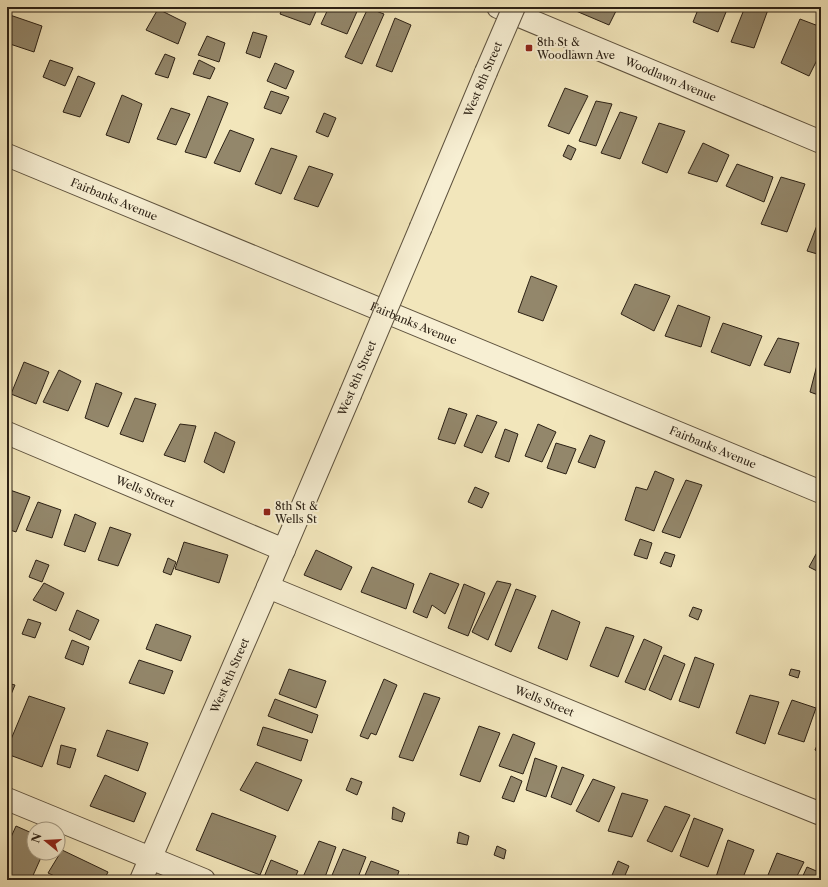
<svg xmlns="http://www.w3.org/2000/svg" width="828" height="887" viewBox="0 0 828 887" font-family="'Libre Caslon Text',serif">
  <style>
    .building { fill: #93876b; stroke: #2c2115 }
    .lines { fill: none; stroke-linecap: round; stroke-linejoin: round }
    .minor-casing { stroke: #5e523e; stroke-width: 24 }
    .minor { stroke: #f7efd3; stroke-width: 22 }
    .minor-bridge-casing { stroke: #5e523e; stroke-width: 24; stroke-linecap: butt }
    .minor-bridge { stroke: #f7efd3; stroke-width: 22 }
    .poi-dot { fill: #8f2418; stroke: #f7efd3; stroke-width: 1.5 }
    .labels { text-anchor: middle; stroke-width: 4; stroke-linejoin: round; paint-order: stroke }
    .poi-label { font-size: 11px; fill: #2c2115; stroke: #f7efd3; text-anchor: start }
    .street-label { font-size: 11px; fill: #2c2115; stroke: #f7efd3 }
  </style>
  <rect width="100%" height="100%" fill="#f2e6bb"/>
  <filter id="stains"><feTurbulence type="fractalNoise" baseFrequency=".005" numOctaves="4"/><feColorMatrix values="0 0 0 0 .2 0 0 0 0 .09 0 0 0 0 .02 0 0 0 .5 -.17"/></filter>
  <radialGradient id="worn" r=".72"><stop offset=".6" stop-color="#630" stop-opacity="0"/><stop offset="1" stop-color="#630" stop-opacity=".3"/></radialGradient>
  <g class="building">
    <polygon points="283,7 318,7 310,25 280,14"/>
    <polygon points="329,7 359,7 347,34 321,24"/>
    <polygon points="578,7 618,7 609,25 576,11"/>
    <polygon points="699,7 728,7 718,32 693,22"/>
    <polygon points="745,7 769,7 754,48 731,42"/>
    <polygon points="368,8 384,14 362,64 345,57"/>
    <polygon points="158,9 186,23 178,44 146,30"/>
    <polygon points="7,14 42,26 34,52 7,43"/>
    <polygon points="395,18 411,25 392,72 376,66"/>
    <polygon points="800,19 821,27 821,52 809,76 781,63"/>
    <polygon points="253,32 267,36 260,58 246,53"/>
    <polygon points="207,36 225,43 219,62 198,55"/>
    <polygon points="165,54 175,58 168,78 155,74"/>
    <polygon points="50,60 73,68 65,86 43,77"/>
    <polygon points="199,60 215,68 210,79 193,74"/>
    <polygon points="275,63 294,71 286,89 267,81"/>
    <polygon points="78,76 95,83 80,117 63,112"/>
    <polygon points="565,88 588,96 569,134 548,126"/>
    <polygon points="271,91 289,97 281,114 264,108"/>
    <polygon points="122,95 142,104 129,143 106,135"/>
    <polygon points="208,96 228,103 206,158 185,152"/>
    <polygon points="596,101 612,104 596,146 579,141"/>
    <polygon points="171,108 190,114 176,145 157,139"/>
    <polygon points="620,112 637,117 620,159 601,153"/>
    <polygon points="324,113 336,118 328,137 316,132"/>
    <polygon points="659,123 685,131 667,173 642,163"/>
    <polygon points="230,130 254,139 240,172 214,163"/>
    <polygon points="703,143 729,155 717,182 688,173"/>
    <polygon points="568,145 576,149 571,160 563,156"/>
    <polygon points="271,148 297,156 281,194 255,184"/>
    <polygon points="737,164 773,177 764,202 726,186"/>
    <polygon points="309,166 333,174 318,207 294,199"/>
    <polygon points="781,177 805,184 787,232 761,224"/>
    <polygon points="821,215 821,255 807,251"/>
    <polygon points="531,276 557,286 543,321 518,312"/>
    <polygon points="635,284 670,296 654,331 621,314"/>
    <polygon points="678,305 710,317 701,347 665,336"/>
    <polygon points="723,323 762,336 750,366 711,352"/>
    <polygon points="778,338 799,343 790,373 764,365"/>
    <polygon points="24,362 49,372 36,404 11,394"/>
    <polygon points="817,365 821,366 821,396 810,392"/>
    <polygon points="59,370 81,381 68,411 43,402"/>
    <polygon points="96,383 122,393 108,427 85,418"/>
    <polygon points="135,398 156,404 143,442 120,434"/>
    <polygon points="449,408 467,414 455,444 438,439"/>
    <polygon points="477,415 497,422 482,453 464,446"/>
    <polygon points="180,424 196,426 185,462 164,455"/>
    <polygon points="538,424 556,432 542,462 525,456"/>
    <polygon points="505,429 518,434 509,462 495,457"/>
    <polygon points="215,432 235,442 224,473 204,462"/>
    <polygon points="590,435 605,441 595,468 578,462"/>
    <polygon points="556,443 576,449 566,474 547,468"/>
    <polygon points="655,471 674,479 654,531 625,520 636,487 647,490"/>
    <polygon points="686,480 702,485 680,538 662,532"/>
    <polygon points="475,487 489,493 482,508 468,502"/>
    <polygon points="7,489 30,497 16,532 7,529"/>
    <polygon points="38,502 61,510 52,538 26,530"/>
    <polygon points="75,514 96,523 85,552 64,545"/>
    <polygon points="110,527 131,534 118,566 98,560"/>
    <polygon points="640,539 652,543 647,559 634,555"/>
    <polygon points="184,542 228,555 219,583 175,569"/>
    <polygon points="821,545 821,573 809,567"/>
    <polygon points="316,550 352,567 341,590 304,575"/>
    <polygon points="665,552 675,555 671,567 660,563"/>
    <polygon points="168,558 176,562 171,575 163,572"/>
    <polygon points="36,560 49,565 42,582 29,577"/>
    <polygon points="372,567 414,584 406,609 361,592"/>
    <polygon points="430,573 459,584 445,614 432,605 427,618 413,612"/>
    <polygon points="497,581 511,584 488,640 472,632"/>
    <polygon points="44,583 64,593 56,611 33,600"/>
    <polygon points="464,584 485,593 468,636 448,628"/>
    <polygon points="516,589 536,596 511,652 495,645"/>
    <polygon points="693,607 702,610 698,620 689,616"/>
    <polygon points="77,610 99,620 90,640 69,630"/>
    <polygon points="552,610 580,622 567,660 538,648"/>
    <polygon points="28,619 41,623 35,638 22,634"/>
    <polygon points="156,624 191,636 181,661 146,649"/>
    <polygon points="606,627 634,636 618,677 590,666"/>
    <polygon points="644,639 662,647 645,690 625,682"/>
    <polygon points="72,640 89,647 83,665 65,658"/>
    <polygon points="664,655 685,664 671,700 649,690"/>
    <polygon points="695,657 714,664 699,708 679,701"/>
    <polygon points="139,660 173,671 164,694 129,683"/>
    <polygon points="289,669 326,681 316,708 279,694"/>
    <polygon points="791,669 800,671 798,678 789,675"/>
    <polygon points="384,679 397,685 376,735 371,733 368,739 360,736"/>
    <polygon points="7,683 15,685 7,704"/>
    <polygon points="424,693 440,698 413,761 399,757"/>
    <polygon points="750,695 779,702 765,744 736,733"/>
    <polygon points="29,696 65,708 42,767 7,754 7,749"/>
    <polygon points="275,699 318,715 312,733 268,716"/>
    <polygon points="792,700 816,708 804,742 778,734"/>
    <polygon points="479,726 500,733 480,782 460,775"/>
    <polygon points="263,727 308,740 301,761 257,745"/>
    <polygon points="107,730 148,743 138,771 97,756"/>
    <polygon points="513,734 535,743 523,774 499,766"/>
    <polygon points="821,736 821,753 815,750"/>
    <polygon points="61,745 76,749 70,768 57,764"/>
    <polygon points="535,758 557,766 546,797 526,790"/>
    <polygon points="256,762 302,780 288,811 240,790"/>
    <polygon points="562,767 584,775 571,805 551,797"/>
    <polygon points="105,775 146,793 134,822 90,806"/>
    <polygon points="511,776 522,781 514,802 502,798"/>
    <polygon points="351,778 362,782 357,795 346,790"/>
    <polygon points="593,779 615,787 599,822 576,811"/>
    <polygon points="622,793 648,800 632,837 608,831"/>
    <polygon points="665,806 690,815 672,852 647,841"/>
    <polygon points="393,807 405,813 402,822 392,819"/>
    <polygon points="212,813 276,836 260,875 196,850"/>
    <polygon points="694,818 723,829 708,867 680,856"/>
    <polygon points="16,826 34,834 34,853 43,853 31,880 18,880 7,874 7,846"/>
    <polygon points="459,832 469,836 467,845 457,843"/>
    <polygon points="728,840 754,850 742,880 725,880 716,877"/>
    <polygon points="319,841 336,847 324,880 313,880 303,877"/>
    <polygon points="497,846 506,850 504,859 494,855"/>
    <polygon points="343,849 366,857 357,880 330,880"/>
    <polygon points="62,850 108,872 104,880 63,880 48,873"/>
    <polygon points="777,853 804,862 795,880 766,880"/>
    <polygon points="271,860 298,871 294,880 272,880 264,877"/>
    <polygon points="371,861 399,871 396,880 363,880"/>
    <polygon points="618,861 629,866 623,880 610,880"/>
    <polygon points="807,867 821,873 821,880 801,880"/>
    <polygon points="408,875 424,880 405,880"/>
  </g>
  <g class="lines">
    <g class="minor-casing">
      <g id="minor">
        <path id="s1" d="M 498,7 L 821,142"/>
        <path id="s2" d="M 7,155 L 821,492"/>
        <polyline points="421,227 486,72"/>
        <path id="s3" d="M 7,433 L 284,550"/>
        <path id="s4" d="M 268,587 L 741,782 L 821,814"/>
        <polyline points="7,799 204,880"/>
        <path id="s5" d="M 141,880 L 268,587 L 350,395"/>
      </g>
    </g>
    <use href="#minor" class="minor"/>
    <g class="minor-bridge-casing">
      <g id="minor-bridge">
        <polyline points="486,72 514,7"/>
        <polyline points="350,395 421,227"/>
      </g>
    </g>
    <use href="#minor-bridge" class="minor-bridge"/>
  </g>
  <g class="poi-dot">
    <rect x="525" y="44" width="8" height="8" rx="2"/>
    <rect x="263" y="508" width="8" height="8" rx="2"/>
  </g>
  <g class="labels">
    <g class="poi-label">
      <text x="537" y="46">8th St &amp;<tspan x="537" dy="13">Woodlawn Ave</tspan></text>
      <text x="275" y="510">8th St &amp;<tspan x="275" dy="13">Wells St</tspan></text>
    </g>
    <g class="street-label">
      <text transform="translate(483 79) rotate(-67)" y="4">West 8th Street</text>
      <text dy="4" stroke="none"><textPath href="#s1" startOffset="187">Woodlawn Avenue</textPath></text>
      <text dy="4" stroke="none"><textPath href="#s2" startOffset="116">Fairbanks Avenue</textPath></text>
      <text dy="4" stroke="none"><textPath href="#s2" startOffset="440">Fairbanks Avenue</textPath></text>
      <text transform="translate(357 378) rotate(-67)" y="4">West 8th Street</text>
      <text dy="4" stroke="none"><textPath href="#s2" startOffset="764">Fairbanks Avenue</textPath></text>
      <text dy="4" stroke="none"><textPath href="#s3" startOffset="150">Wells Street</textPath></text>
      <text dy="4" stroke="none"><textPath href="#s5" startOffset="223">West 8th Street</textPath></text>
      <text dy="4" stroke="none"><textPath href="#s4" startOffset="299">Wells Street</textPath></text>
    </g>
  </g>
  <rect width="828" height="887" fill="none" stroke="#f2e6bb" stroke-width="24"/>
  <rect x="8" y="8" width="812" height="871" fill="none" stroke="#2c2115" stroke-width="2"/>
  <rect x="12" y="12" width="804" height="863" fill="none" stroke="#2c2115"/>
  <g transform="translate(46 841) rotate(288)"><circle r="19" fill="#f7efd3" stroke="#a69d87"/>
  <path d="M0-3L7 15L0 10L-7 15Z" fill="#8f2418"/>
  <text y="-6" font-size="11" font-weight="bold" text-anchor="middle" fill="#2c2115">N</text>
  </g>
  <rect width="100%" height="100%" filter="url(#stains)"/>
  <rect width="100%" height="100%" fill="url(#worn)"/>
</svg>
